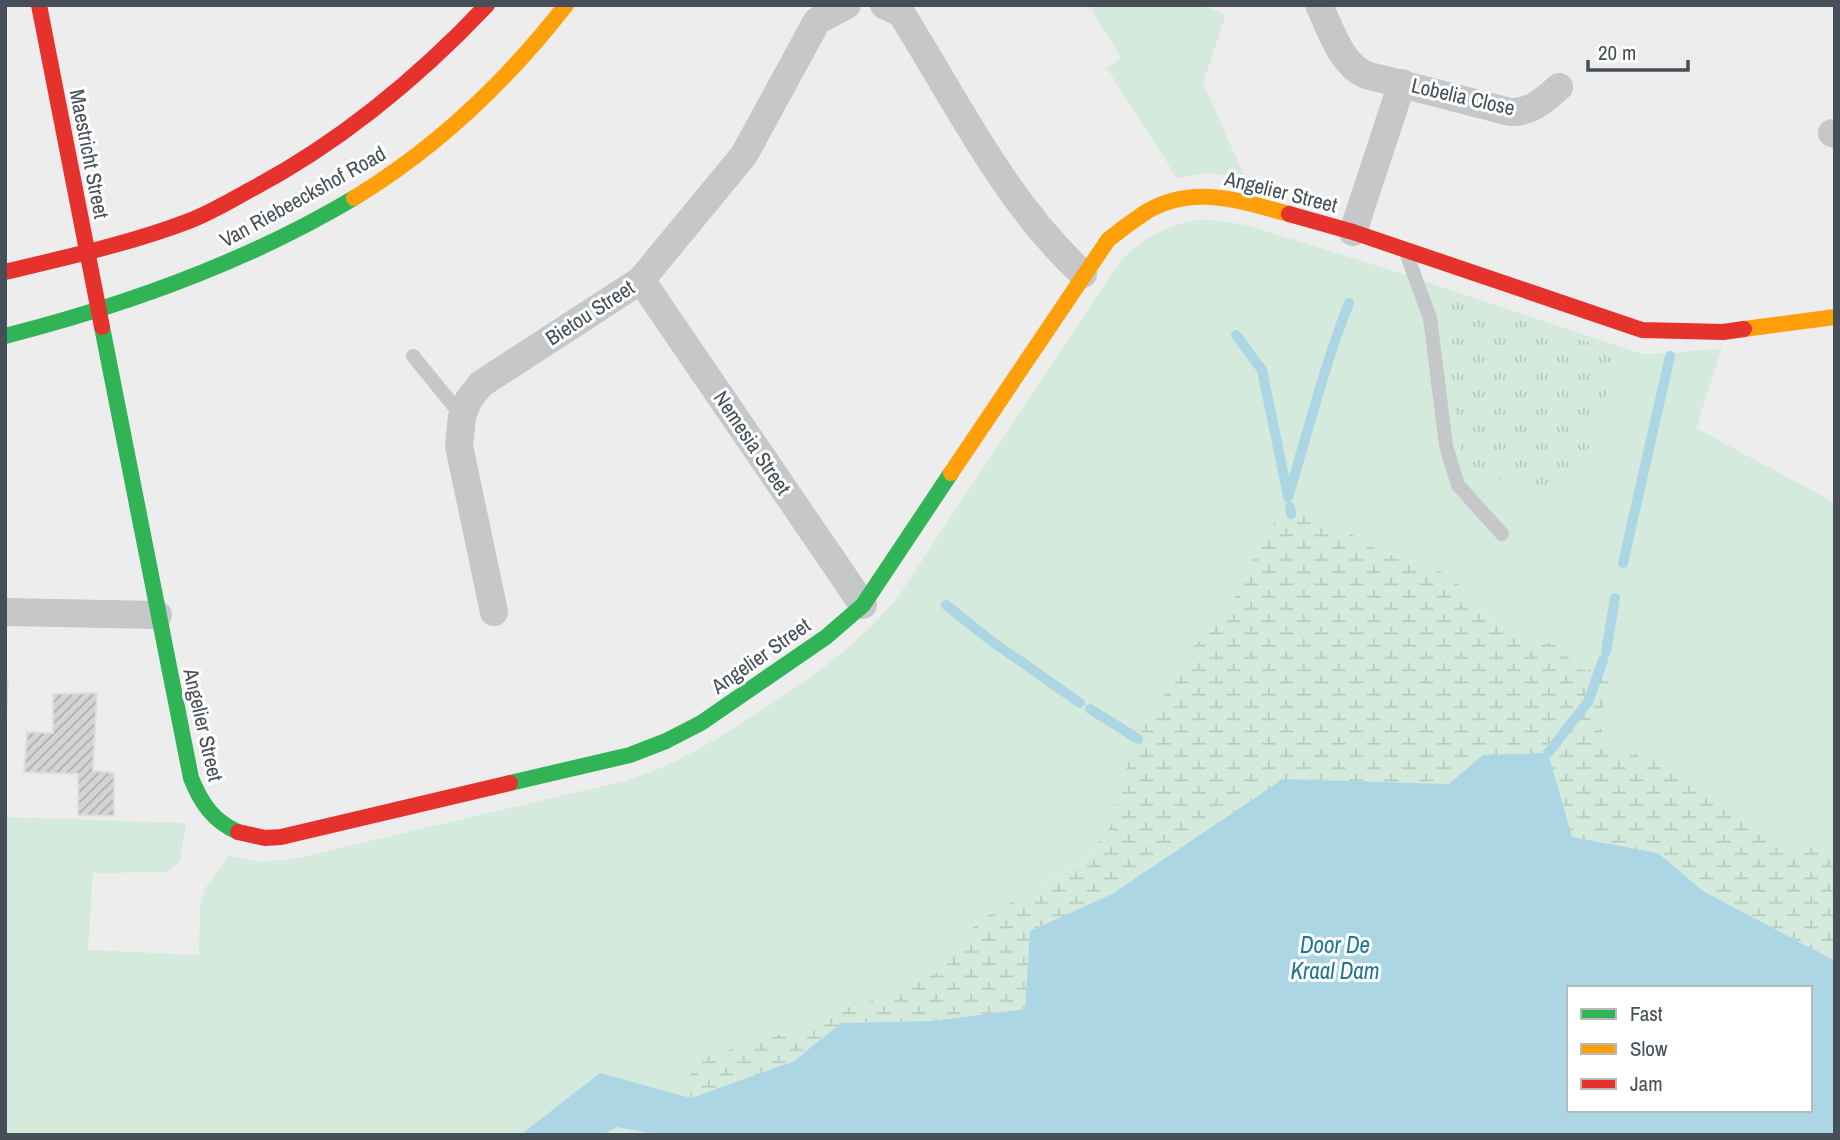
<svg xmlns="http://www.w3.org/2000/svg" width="1840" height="1140" viewBox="0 0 1840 1140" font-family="'Archivo Narrow',sans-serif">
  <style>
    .green { fill: #d3eadd }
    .wetland { fill: url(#wetland-marsh) }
    .park { fill: url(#park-tufts) }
    .water { fill: #acd6e4; fill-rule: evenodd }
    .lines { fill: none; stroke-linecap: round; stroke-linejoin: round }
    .stream { stroke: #acd6e4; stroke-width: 10 }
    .building { fill: url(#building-hatch); stroke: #dedfe0; stroke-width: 2 }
    .lane { stroke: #c5c7c8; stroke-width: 14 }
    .street { stroke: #c5c7c8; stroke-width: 28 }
    .fast { stroke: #30b455; stroke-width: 16 }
    .slow { stroke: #ff9f0a; stroke-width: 16 }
    .jam { stroke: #e5322d; stroke-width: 16 }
    .labels { text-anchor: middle; stroke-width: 6; stroke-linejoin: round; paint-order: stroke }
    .street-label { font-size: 21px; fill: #464e57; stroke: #fff }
    .water-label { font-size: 23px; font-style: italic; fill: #1c7694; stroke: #fff }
  </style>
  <defs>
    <pattern id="wetland-marsh" width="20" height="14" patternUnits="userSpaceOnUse" patternTransform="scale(1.75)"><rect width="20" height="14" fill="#d3eadd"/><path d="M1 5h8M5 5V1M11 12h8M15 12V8" fill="none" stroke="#b6cac0"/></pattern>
    <pattern id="park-tufts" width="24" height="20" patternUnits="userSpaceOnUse" patternTransform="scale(1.75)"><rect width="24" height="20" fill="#d3eadd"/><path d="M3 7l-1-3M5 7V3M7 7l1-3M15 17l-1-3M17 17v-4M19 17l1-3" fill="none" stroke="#b6cac0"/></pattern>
    <pattern id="building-hatch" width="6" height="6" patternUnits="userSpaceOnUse" patternTransform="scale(1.75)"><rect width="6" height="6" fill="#d3d4d6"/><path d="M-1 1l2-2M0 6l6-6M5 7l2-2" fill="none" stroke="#adaeb0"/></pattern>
  </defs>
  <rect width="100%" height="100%" fill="#ededed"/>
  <g class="green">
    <polygon points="1089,5 1200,5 1226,14 1203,83 1245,178 1208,173 1177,178 1107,68 1121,58"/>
    <path d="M 1208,219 L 1246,225 L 1397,272 L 1642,354 L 1674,353 L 1722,348 L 1696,428 L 1835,503 L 1835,861 L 1812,847 L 1776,840 L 1673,770 L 1655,760 L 1641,760 L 1632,749 L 1606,743 L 1599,723 L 1611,680 L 1581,669 L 1554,644 L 1527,637 L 1511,624 L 1497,622 L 1473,605 L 1457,582 L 1426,563 L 1385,554 L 1336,525 L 1302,513 L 1282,515 L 1236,595 L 1212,630 L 1192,648 L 1177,680 L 1149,713 L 1127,766 L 1111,826 L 1083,860 L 978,921 L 939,971 L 915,984 L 857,1006 L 843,1008 L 689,1084 L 691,1098 L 600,1073 L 520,1135 L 5,1135 L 5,817 L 186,823 L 180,861 L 167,872 L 93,873 L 88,950 L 199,955 L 200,907 L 206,887 L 229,856 L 263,862 L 298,858 L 624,781 C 677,765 716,740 762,710 C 813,677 859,644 898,597 L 1121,260 C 1147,235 1172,222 1208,219 Z"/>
    <polygon points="616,1127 660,1135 604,1135"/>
  </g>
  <path class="wetland" d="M 1302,513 L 1336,525 L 1385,554 L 1426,563 L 1457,582 L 1473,605 L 1484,614 L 1497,622 L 1511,624 L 1527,637 L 1554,644 L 1581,669 L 1587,671 L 1598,661 L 1611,666 L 1611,680 L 1599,723 L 1606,743 L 1632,749 L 1641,759 L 1655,760 L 1673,770 L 1776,840 L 1812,847 L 1835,861 L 1835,961 L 1703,891 L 1658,853 L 1572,837 L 1483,755 L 1450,784 L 1283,779 L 1112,894 L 1030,931 L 1026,1009 L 932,1021 L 841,1023 L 794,1061 L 691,1098 C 688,1081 689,1072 700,1059 L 807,1026 L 843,1008 L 857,1006 L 915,984 L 939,971 L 978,921 L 1084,860 L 1111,826 L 1127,766 L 1149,712 L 1177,680 L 1192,648 L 1212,630 L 1236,595 L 1267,530 L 1282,515 Z"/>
  <polygon class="park" points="1439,294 1620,352 1574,493 1478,475 1466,468 1460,457 1447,339 1435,301"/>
  <path class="water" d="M 1548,753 L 1572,837 L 1658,853 L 1703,891 L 1835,961 L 1835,1135 L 660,1135 L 616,1127 L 604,1135 L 520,1135 L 600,1073 L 691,1098 L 794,1061 L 841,1023 L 932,1021 L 1025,1009 L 1030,931 L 1112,894 L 1283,779 L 1449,784 L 1483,755 ZM 1569,988 L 1810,988 L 1810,1110 L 1569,1110 Z"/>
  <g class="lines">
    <g class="stream">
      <polyline points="1236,335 1262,370 1288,496"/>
      <path d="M 1288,497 C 1308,432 1324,366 1349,303"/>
      <polyline points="1290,507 1291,514"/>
      <polyline points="1623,563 1670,356"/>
      <polyline points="946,605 990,640 1080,703"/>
      <polyline points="1606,652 1615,598"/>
      <polyline points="1090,709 1138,739"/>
      <polyline points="1548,753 1588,702 1603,660"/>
    </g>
  </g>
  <g class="building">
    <polygon points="5,680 8,680 6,716 5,716"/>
    <polygon points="97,693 93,771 114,773 114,816 78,815 78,774 24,772 27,732 53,733 53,694"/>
  </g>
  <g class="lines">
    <g class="lane">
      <polyline points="1407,255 1430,318 1446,446 1458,485 1502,534"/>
      <polyline points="413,356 462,416"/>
    </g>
    <g class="street">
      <path d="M 884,5 L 901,13 C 957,102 1005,202 1083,274"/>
      <path d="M 1319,5 C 1331,30 1340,63 1366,75 L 1510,112 C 1531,113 1544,100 1559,87"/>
      <polyline points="1832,133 1835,134"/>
      <polyline points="1353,232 1402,83"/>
      <polyline points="641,280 863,605"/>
      <polyline points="5,612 158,615"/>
      <polyline points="494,612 459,446 462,416 469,399 481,384 641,280 744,155 817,21 847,5"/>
    </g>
    <g class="fast">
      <path d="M 102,327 L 191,778 C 201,803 213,821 238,832"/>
      <path d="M 5,336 C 127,305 245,263 354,198"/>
      <polyline points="510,783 630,755 666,741 701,723 826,637 863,605 951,473"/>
    </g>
    <g class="slow">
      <path d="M 354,198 C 438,147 506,82 566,5"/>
      <polyline points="1744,329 1835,317"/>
      <path d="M 951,473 L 1108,240 C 1119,231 1131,222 1143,214 C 1191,183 1240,201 1289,214"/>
    </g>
    <g class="jam">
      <polyline points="39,5 102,327"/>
      <polyline points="1289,214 1353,232 1642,330 1723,332 1744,329"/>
      <path d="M 5,272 C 67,257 129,244 189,221 C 210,213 230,201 250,190 C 341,142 417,79 487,5"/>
      <polyline points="238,832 265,838 281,837 510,783"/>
    </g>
  </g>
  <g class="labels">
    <g class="street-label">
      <text transform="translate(1463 97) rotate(13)" y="7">Lobelia Close</text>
      <text transform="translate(89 154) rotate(79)" y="7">Maestricht Street</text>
      <text transform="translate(1281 192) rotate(14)" y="7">Angelier Street</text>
      <text transform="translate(303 197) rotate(-29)" y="7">Van Riebeeckshof Road</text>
      <text transform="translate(590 313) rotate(-33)" y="7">Bietou Street</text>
      <text transform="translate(752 443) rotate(56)" y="7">Nemesia Street</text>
      <text transform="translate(761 656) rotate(-35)" y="7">Angelier Street</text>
      <text transform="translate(203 725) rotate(77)" y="7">Angelier Street</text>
    </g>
    <g class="water-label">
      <text x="1335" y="953">Door De<tspan x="1335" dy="26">Kraal Dam</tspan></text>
    </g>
  </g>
  <rect width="1840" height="1140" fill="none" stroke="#464e57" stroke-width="14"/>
  <rect x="1567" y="986" width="245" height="126" fill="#ffffff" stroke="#b5b8bc" stroke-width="2"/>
  <rect x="1581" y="1009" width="35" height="10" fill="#30b455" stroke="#b5b8bc" stroke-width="2"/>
  <text x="1630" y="1021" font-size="21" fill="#464e57">Fast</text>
  <rect x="1581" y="1044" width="35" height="10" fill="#ff9f0a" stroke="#b5b8bc" stroke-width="2"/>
  <text x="1630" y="1056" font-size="21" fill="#464e57">Slow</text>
  <rect x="1581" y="1079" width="35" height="10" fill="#e5322d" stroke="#b5b8bc" stroke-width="2"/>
  <text x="1630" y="1091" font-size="21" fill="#464e57">Jam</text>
  <path d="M1588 60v10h100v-10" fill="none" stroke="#464e57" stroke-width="3.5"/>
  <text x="1598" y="60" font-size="21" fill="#464e57" stroke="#ffffff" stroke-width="5" paint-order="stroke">20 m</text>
</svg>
